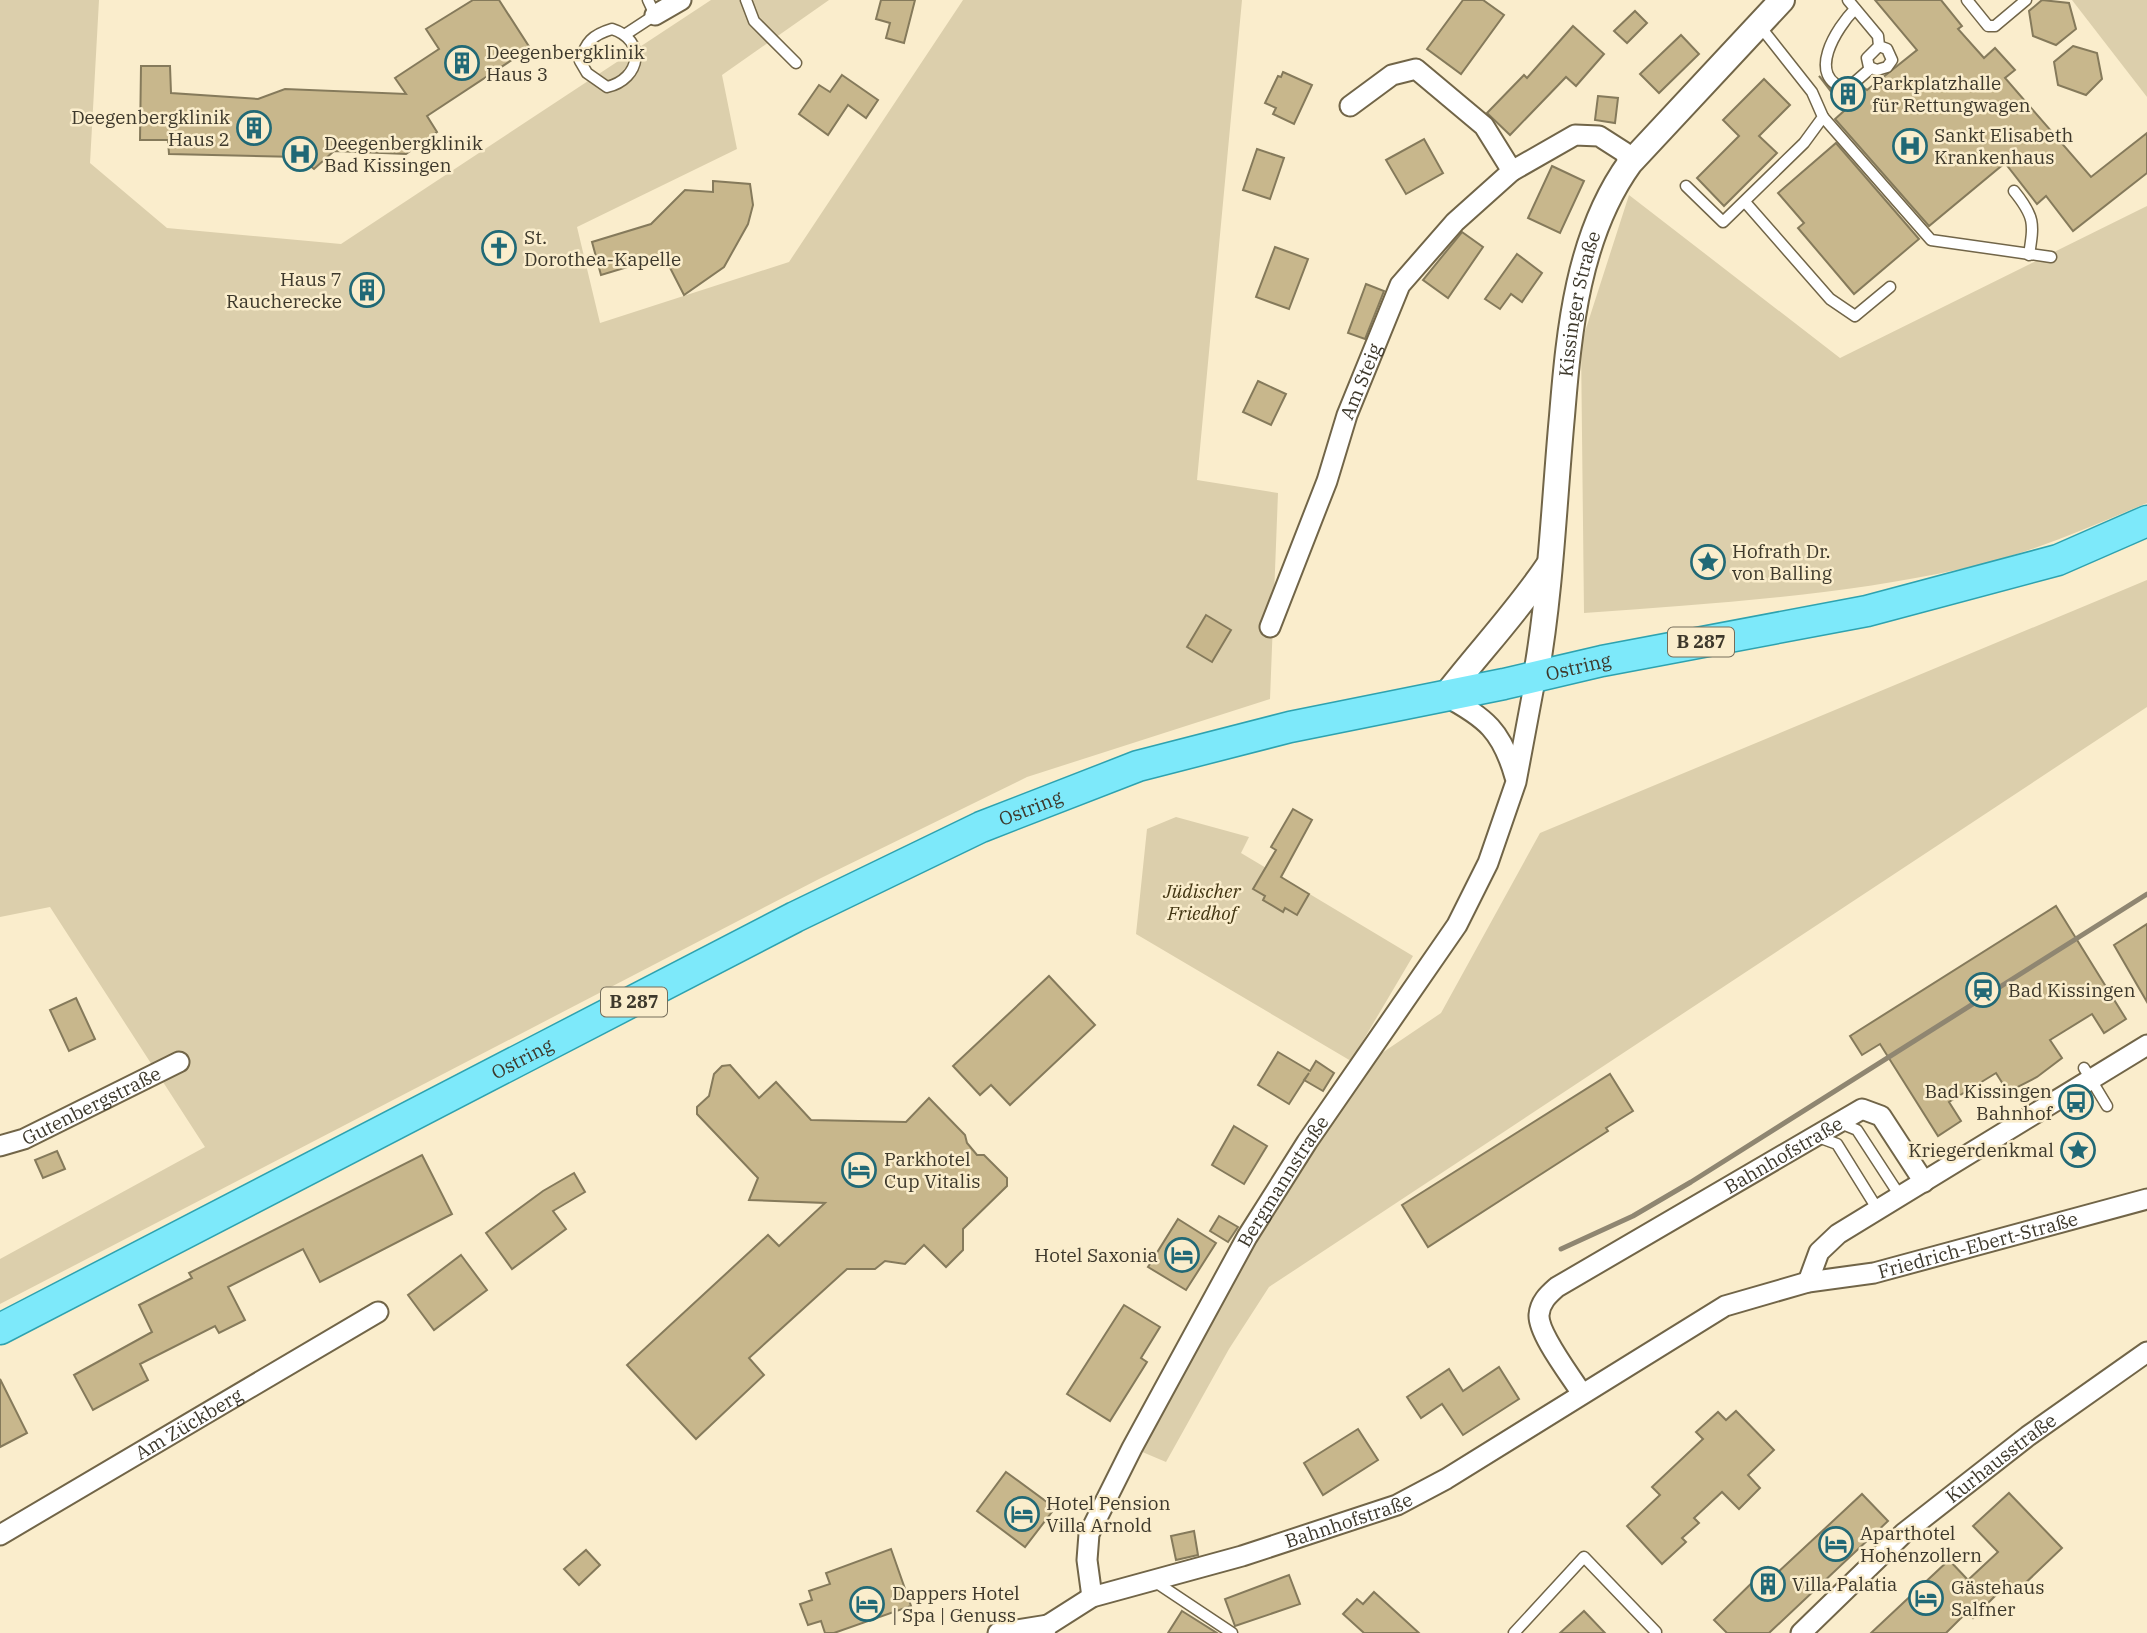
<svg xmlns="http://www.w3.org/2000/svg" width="2147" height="1633" viewBox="0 0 2147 1633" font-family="'IBM Plex Serif',serif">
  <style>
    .green { fill: #dccfac }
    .building { fill: #c8b78c; stroke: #857a5b; stroke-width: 2 }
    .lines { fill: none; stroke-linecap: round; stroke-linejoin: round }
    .service-casing { stroke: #716548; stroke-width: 13 }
    .minor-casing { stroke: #716548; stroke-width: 23 }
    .tertiary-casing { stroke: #716548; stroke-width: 28 }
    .primary-casing { stroke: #2ea2af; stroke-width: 33 }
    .service { stroke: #fff; stroke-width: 10 }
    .minor { stroke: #fff; stroke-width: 19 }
    .tertiary { stroke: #fff; stroke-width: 24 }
    .primary { stroke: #7de9fa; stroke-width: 30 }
    .rail { stroke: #8f8671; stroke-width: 5 }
    .labels { text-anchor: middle; stroke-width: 5; stroke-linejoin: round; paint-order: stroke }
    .shield { fill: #faedcc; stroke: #766e5b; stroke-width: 2 }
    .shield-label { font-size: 18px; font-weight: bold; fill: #3d382b }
    .poi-label { font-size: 19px; fill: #3d382b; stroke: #faedcc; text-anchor: start }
    .street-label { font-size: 19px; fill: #3d382b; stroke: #faedcc }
    .park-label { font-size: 19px; font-style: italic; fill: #423512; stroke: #faedcc }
  </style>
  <rect width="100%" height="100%" fill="#faedcc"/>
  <g class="green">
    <polygon points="0,0 99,0 90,163 167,228 341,244 711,0 829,0 722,75 737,149 577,227 600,323 789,262 963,0 1242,0 1197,480 1278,493 1270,699 1027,777 819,879 0,1304 0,1259 205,1147 50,907 0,917"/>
    <polygon points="2072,0 2147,0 2147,97"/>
    <path d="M 1629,195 L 1840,358 L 2147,206 L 2147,503 C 2087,528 2025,556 1961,569 C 1837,596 1711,604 1584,613 L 1581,344 Z"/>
    <polygon points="2147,580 2147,707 1269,1287 1229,1349 1166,1462 1140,1451 1212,1324 1257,1236 1379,1055 1441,1013 1540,833"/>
    <polygon points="1176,817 1249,837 1241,853 1413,956 1351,1061 1136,934 1147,829"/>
  </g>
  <g class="building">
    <polygon points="473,0 499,0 530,48 427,116 437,132 406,154 334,151 314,169 299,157 169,154 168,140 140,140 141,66 170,66 171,93 258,99 285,89 406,94 395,78 439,49 426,29"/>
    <polygon points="881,0 915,0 904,43 886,38 890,23 876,19"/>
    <polygon points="1463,0 1483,0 1504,15 1461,74 1427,49"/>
    <polygon points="1875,0 1941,0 1962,26 1958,29 1984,58 1995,48 2015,70 2005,78 2091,177 2147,133 2147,173 2073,231 2046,196 2037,204 2005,163 1929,226 1835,119 1845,110 1819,76 1831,90 1849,96 1862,86 1867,90 1917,50"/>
    <polygon points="2042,0 2069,3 2076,29 2056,45 2033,36 2029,11"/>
    <polygon points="1635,11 1647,23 1627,43 1614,31"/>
    <polygon points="1573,26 1604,54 1576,86 1566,77 1510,135 1487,113 1524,75 1527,78"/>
    <polygon points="1681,35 1699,54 1659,93 1640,74"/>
    <polygon points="2073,46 2097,53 2102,79 2086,95 2058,85 2054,62"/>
    <polygon points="1283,72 1312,85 1294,124 1273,114 1276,108 1265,103 1278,76 1281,77"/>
    <polygon points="842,75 878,100 866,118 848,105 828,135 799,114 819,85 830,92"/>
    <polygon points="1764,79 1790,105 1759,136 1777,153 1724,206 1697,178 1739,136 1723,120"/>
    <polygon points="1598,96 1618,98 1615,123 1595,120"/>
    <polygon points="1424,139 1443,173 1406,194 1386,160"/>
    <polygon points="1836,143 1919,239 1854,294 1798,228 1804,223 1778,193"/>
    <polygon points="1257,149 1284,158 1270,199 1243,190"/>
    <polygon points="1552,166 1584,181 1560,233 1528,218"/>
    <polygon points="713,181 750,184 753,205 748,224 724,267 684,295 664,256 601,275 592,242 651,224 685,190 713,192"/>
    <polygon points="1462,232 1483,247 1448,298 1423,280"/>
    <polygon points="1275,247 1308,259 1289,309 1256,297"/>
    <polygon points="1517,254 1542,273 1522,302 1511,294 1500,309 1485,299"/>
    <polygon points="1366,284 1384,291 1365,339 1348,333"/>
    <polygon points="1258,381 1286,394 1271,425 1243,412"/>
    <polygon points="1206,615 1231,630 1212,662 1187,647"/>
    <polygon points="1293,809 1312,820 1281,877 1309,894 1297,915 1285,908 1283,912 1263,900 1265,896 1253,889 1276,850 1271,847"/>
    <polygon points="2056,906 2126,1019 2104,1033 2092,1014 2050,1040 2062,1058 2037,1077 2008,1092 1996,1073 1949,1102 1961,1121 1938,1136 1880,1044 1862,1055 1850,1036"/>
    <polygon points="2147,924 2147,1002 2114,945"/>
    <polygon points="1049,976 1095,1025 1010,1105 991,1085 980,1095 953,1066"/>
    <polygon points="76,998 95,1039 69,1051 50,1010"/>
    <polygon points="1278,1052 1310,1071 1316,1061 1334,1073 1323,1091 1304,1080 1309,1073 1289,1104 1258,1085"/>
    <polygon points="730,1065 759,1098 776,1082 811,1120 906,1122 929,1098 965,1135 967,1143 977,1155 984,1155 1007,1178 1007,1186 963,1229 963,1250 946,1267 924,1245 905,1264 885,1261 875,1269 847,1269 749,1358 764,1375 696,1439 627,1365 768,1235 779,1246 825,1203 749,1200 758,1178 697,1114 697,1107 709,1096 714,1074 722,1066"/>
    <polygon points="1610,1074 1633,1111 1606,1128 1608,1131 1428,1247 1402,1205"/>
    <polygon points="1234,1126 1267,1146 1244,1184 1212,1165"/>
    <polygon points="57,1151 65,1169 43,1178 35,1160"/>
    <polygon points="422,1155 452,1214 320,1282 303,1249 228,1287 245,1320 219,1333 215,1326 140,1364 148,1380 93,1410 74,1375 152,1332 139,1305 192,1278 189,1273"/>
    <polygon points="574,1173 585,1192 553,1211 566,1229 512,1269 486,1233 543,1191"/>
    <polygon points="1219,1216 1238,1227 1228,1242 1210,1231"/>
    <polygon points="1178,1219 1216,1243 1186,1290 1148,1267"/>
    <polygon points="461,1255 487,1290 434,1330 408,1295"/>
    <polygon points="1124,1305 1160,1327 1141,1358 1147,1362 1110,1421 1067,1394"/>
    <polygon points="1499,1367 1519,1399 1463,1435 1442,1404 1421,1418 1407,1397 1449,1369 1463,1391"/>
    <polygon points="0,1379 27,1433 0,1447"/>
    <polygon points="1736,1411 1774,1450 1748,1475 1760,1488 1739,1509 1722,1492 1694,1518 1699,1523 1682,1538 1686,1542 1662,1564 1627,1526 1660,1495 1652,1487 1703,1439 1696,1432 1718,1412 1726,1420"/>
    <polygon points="1358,1429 1378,1460 1323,1495 1304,1463"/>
    <polygon points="1006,1472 1055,1508 1025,1547 977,1511"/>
    <polygon points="2009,1493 2062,1548 2017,1591 2009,1582 1973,1618 1967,1612 1946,1633 1871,1633 1949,1560 1968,1580 1998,1552 1973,1526"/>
    <polygon points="1862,1494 1888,1521 1769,1633 1727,1633 1714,1620 1768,1567 1775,1575"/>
    <polygon points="1194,1531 1198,1555 1176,1560 1171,1536"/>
    <polygon points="891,1549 911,1606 834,1633 825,1633 821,1621 808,1625 800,1604 812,1600 809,1591 830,1584 826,1573"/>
    <polygon points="586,1550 600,1565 579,1585 564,1569"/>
    <polygon points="1289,1575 1300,1604 1235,1626 1225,1599"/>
    <polygon points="1374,1592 1419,1633 1364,1633 1343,1614 1357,1599 1363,1604"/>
    <polygon points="1182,1611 1217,1633 1168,1633"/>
    <polygon points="1584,1611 1605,1633 1560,1633"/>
  </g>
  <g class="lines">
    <g class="service-casing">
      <g id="service">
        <polyline points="746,0 754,21 796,63"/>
        <polyline points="1848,0 1878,36 1879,46 1887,49 1892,60 1887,67 1877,70 1869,67 1867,58 1879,46"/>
        <polyline points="1967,0 1988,26 1995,26 2026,0"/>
        <path d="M 1855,9 C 1837,27 1804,78 1847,89 L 1871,68"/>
        <path d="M 612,29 C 647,40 641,79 607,87 L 587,73 L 580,61 C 586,42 592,35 612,29 Z"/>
        <polyline points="626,34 655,15 648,0"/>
        <polyline points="1823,117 1931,240 2051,257"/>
        <polyline points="1686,186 1723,222 1804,143 1823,117 1812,92 1759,25"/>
        <path d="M 2014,191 C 2035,217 2034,223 2029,255"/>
        <polyline points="1745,202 1830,299 1855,316 1890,287"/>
        <polyline points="2084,1068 2107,1106"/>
        <polyline points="1840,1123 1857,1130 1900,1196"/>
        <polyline points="1818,1137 1837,1144 1878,1210"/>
        <polyline points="1154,1581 1232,1633"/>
        <polyline points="1514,1633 1584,1557 1656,1632"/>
      </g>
    </g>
    <g class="minor-casing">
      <g id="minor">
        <polyline points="655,15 681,0"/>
        <polyline points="1350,106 1392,75 1416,69 1484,126 1512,171"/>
        <path id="s1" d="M 1270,627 L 1327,481 L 1347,415 L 1400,285 L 1455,222 L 1512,171 L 1575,135 L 1599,136 L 1624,152 L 1630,163"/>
        <path d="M 1445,696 C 1486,718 1502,731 1515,777"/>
        <path id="s2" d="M 0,1146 L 24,1139 L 179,1062"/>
        <polyline points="1808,1282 1819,1252 1838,1234 2147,1045"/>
        <path id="s3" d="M 1582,1394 C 1571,1376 1538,1334 1539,1315 C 1540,1302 1548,1295 1557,1287 L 1862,1109 L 1881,1116 L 1924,1182"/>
        <path id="s4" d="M 0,1535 L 378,1312"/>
        <path id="s5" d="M 1092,1597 L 1087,1560 L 1089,1534 L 1132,1448 L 1247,1237 L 1307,1142 L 1457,925 L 1488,863 L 1516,782 L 1536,675"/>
        <polyline points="998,1633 1048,1625"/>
        <path id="s6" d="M 1044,1633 L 1048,1625 L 1092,1597 L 1242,1556 L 1397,1505 L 1446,1479 L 1725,1306 L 1808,1282 L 1874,1273 L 2147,1199"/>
        <path id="s7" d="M 1801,1633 L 1904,1533 L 2028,1436 L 2147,1352"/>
      </g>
    </g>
    <g class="tertiary-casing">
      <g id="tertiary">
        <path id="s8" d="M 1536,675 C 1551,590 1554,502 1562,416 C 1569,330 1578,235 1630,163 L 1782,0"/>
        <path d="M 1445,696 C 1479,652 1517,612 1548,566"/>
      </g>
    </g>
    <g class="primary-casing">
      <g id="primary">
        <path id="s9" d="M 0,1329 L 795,917 L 981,827 L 1138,766 L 1290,727 L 1504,684 L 1602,661 L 1867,611 L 2058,560 L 2147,521"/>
      </g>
    </g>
    <use href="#service" class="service"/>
    <use href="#minor" class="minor"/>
    <use href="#tertiary" class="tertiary"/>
    <use href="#primary" class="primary"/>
    <polyline class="rail" points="1561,1249 1633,1216 1691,1182 2147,894"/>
  </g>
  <defs>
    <g id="building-ring" transform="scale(1.75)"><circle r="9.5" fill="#faedcc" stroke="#216976" stroke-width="1.5"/><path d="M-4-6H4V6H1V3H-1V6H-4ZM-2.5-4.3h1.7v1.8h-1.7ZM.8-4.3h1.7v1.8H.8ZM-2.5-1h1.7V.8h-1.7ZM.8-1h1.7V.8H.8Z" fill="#216976"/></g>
    <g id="hospital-ring" transform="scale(1.75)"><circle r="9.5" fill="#faedcc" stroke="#216976" stroke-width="1.5"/><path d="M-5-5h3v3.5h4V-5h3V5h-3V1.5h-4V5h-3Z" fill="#216976"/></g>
    <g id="church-ring" transform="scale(1.75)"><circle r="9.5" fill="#faedcc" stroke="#216976" stroke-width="1.5"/><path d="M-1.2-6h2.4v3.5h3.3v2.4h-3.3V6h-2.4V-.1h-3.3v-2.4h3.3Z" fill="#216976"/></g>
    <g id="sight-ring" transform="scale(1.75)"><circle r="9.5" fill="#faedcc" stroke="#216976" stroke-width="1.5"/><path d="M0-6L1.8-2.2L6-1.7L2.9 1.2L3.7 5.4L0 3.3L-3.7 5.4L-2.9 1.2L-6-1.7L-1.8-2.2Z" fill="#216976"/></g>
    <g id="station-ring" transform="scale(1.75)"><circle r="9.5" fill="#faedcc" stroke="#216976" stroke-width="1.5"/><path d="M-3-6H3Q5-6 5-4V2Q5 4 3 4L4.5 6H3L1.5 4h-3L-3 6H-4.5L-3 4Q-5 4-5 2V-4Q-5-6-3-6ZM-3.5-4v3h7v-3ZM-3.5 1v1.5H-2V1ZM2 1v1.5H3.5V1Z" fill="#216976"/></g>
    <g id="bus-ring" transform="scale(1.75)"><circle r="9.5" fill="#faedcc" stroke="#216976" stroke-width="1.5"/><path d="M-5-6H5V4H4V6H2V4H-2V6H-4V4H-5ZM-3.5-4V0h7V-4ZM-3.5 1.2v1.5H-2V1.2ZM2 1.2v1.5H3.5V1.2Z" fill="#216976"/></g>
    <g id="hotel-ring" transform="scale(1.75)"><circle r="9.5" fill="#faedcc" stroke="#216976" stroke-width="1.5"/><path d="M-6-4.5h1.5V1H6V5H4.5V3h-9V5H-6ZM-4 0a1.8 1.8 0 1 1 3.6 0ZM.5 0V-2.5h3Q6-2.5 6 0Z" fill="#216976"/></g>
  </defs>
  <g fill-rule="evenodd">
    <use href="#building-ring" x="462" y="63"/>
    <use href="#building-ring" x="1848" y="94"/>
    <use href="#building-ring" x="254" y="128"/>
    <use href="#hospital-ring" x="1910" y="146"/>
    <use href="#hospital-ring" x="300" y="154"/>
    <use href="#church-ring" x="499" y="248"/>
    <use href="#building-ring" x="367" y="290"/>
    <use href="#sight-ring" x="1708" y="562"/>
    <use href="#station-ring" x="1983" y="990"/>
    <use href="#bus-ring" x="2076" y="1102"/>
    <use href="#sight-ring" x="2078" y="1150"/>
    <use href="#hotel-ring" x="859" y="1170"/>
    <use href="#hotel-ring" x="1182" y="1255"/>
    <use href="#hotel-ring" x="1022" y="1514"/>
    <use href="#hotel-ring" x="1836" y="1544"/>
    <use href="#building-ring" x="1768" y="1584"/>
    <use href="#hotel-ring" x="1926" y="1598"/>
    <use href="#hotel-ring" x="867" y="1604"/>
  </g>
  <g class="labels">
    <g class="shield">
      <rect x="1668" y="627.5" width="66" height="29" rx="5"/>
      <rect x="601" y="987.5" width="66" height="29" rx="5"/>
    </g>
    <g class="shield-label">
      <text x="1701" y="648">B 287</text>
      <text x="634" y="1008">B 287</text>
    </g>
    <g class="poi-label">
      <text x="486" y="59">Deegenbergklinik<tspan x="486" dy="22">Haus 3</tspan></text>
      <text x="1872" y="90">Parkplatzhalle<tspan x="1872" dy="22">für Rettungwagen</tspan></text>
      <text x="230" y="124" text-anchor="end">Deegenbergklinik<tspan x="230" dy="22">Haus 2</tspan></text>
      <text x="1934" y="142">Sankt Elisabeth<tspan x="1934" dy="22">Krankenhaus</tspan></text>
      <text x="324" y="150">Deegenbergklinik<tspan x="324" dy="22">Bad Kissingen</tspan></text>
      <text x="524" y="244">St.<tspan x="524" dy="22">Dorothea-Kapelle</tspan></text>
      <text x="342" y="286" text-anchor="end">Haus 7<tspan x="342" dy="22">Raucherecke</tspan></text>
      <text x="1732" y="558">Hofrath Dr.<tspan x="1732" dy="22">von Balling</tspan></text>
      <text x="2008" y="997">Bad Kissingen</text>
      <text x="2052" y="1098" text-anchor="end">Bad Kissingen<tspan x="2052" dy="22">Bahnhof</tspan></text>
      <text x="2054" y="1157" text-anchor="end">Kriegerdenkmal</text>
      <text x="884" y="1166">Parkhotel<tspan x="884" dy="22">Cup Vitalis</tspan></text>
      <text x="1158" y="1262" text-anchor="end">Hotel Saxonia</text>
      <text x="1046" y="1510">Hotel Pension<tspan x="1046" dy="22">Villa Arnold</tspan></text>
      <text x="1860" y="1540">Aparthotel<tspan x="1860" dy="22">Hohenzollern</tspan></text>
      <text x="1792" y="1591">Villa Palatia</text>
      <text x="1951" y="1594">Gästehaus<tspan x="1951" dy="22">Salfner</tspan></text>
      <text x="892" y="1600">Dappers Hotel<tspan x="892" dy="22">| Spa | Genuss</tspan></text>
    </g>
    <g class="street-label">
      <text dy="7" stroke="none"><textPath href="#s8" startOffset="374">Kissinger Straße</textPath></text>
      <text dy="7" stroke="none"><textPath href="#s1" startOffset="262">Am Steig</textPath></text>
      <text dy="7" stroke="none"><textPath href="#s9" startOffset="1722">Ostring</textPath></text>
      <text dy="7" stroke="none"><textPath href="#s9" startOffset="1155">Ostring</textPath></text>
      <text dy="7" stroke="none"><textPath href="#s9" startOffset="588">Ostring</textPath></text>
      <text dy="7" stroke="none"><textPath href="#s2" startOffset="100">Gutenbergstraße</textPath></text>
      <text dy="7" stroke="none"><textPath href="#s3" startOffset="387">Bahnhofstraße</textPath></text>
      <text dy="7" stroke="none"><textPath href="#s5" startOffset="466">Bergmannstraße</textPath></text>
      <text dy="7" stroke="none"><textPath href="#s6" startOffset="1024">Friedrich-Ebert-Straße</textPath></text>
      <text dy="7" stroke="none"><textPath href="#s4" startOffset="219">Am Zückberg</textPath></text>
      <text dy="7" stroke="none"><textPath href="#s7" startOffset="266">Kurhausstraße</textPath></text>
      <text dy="7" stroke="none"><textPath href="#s6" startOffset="329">Bahnhofstraße</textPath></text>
    </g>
    <g class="park-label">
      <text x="1202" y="898">Jüdischer<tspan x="1202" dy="22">Friedhof</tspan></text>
    </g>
  </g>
</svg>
